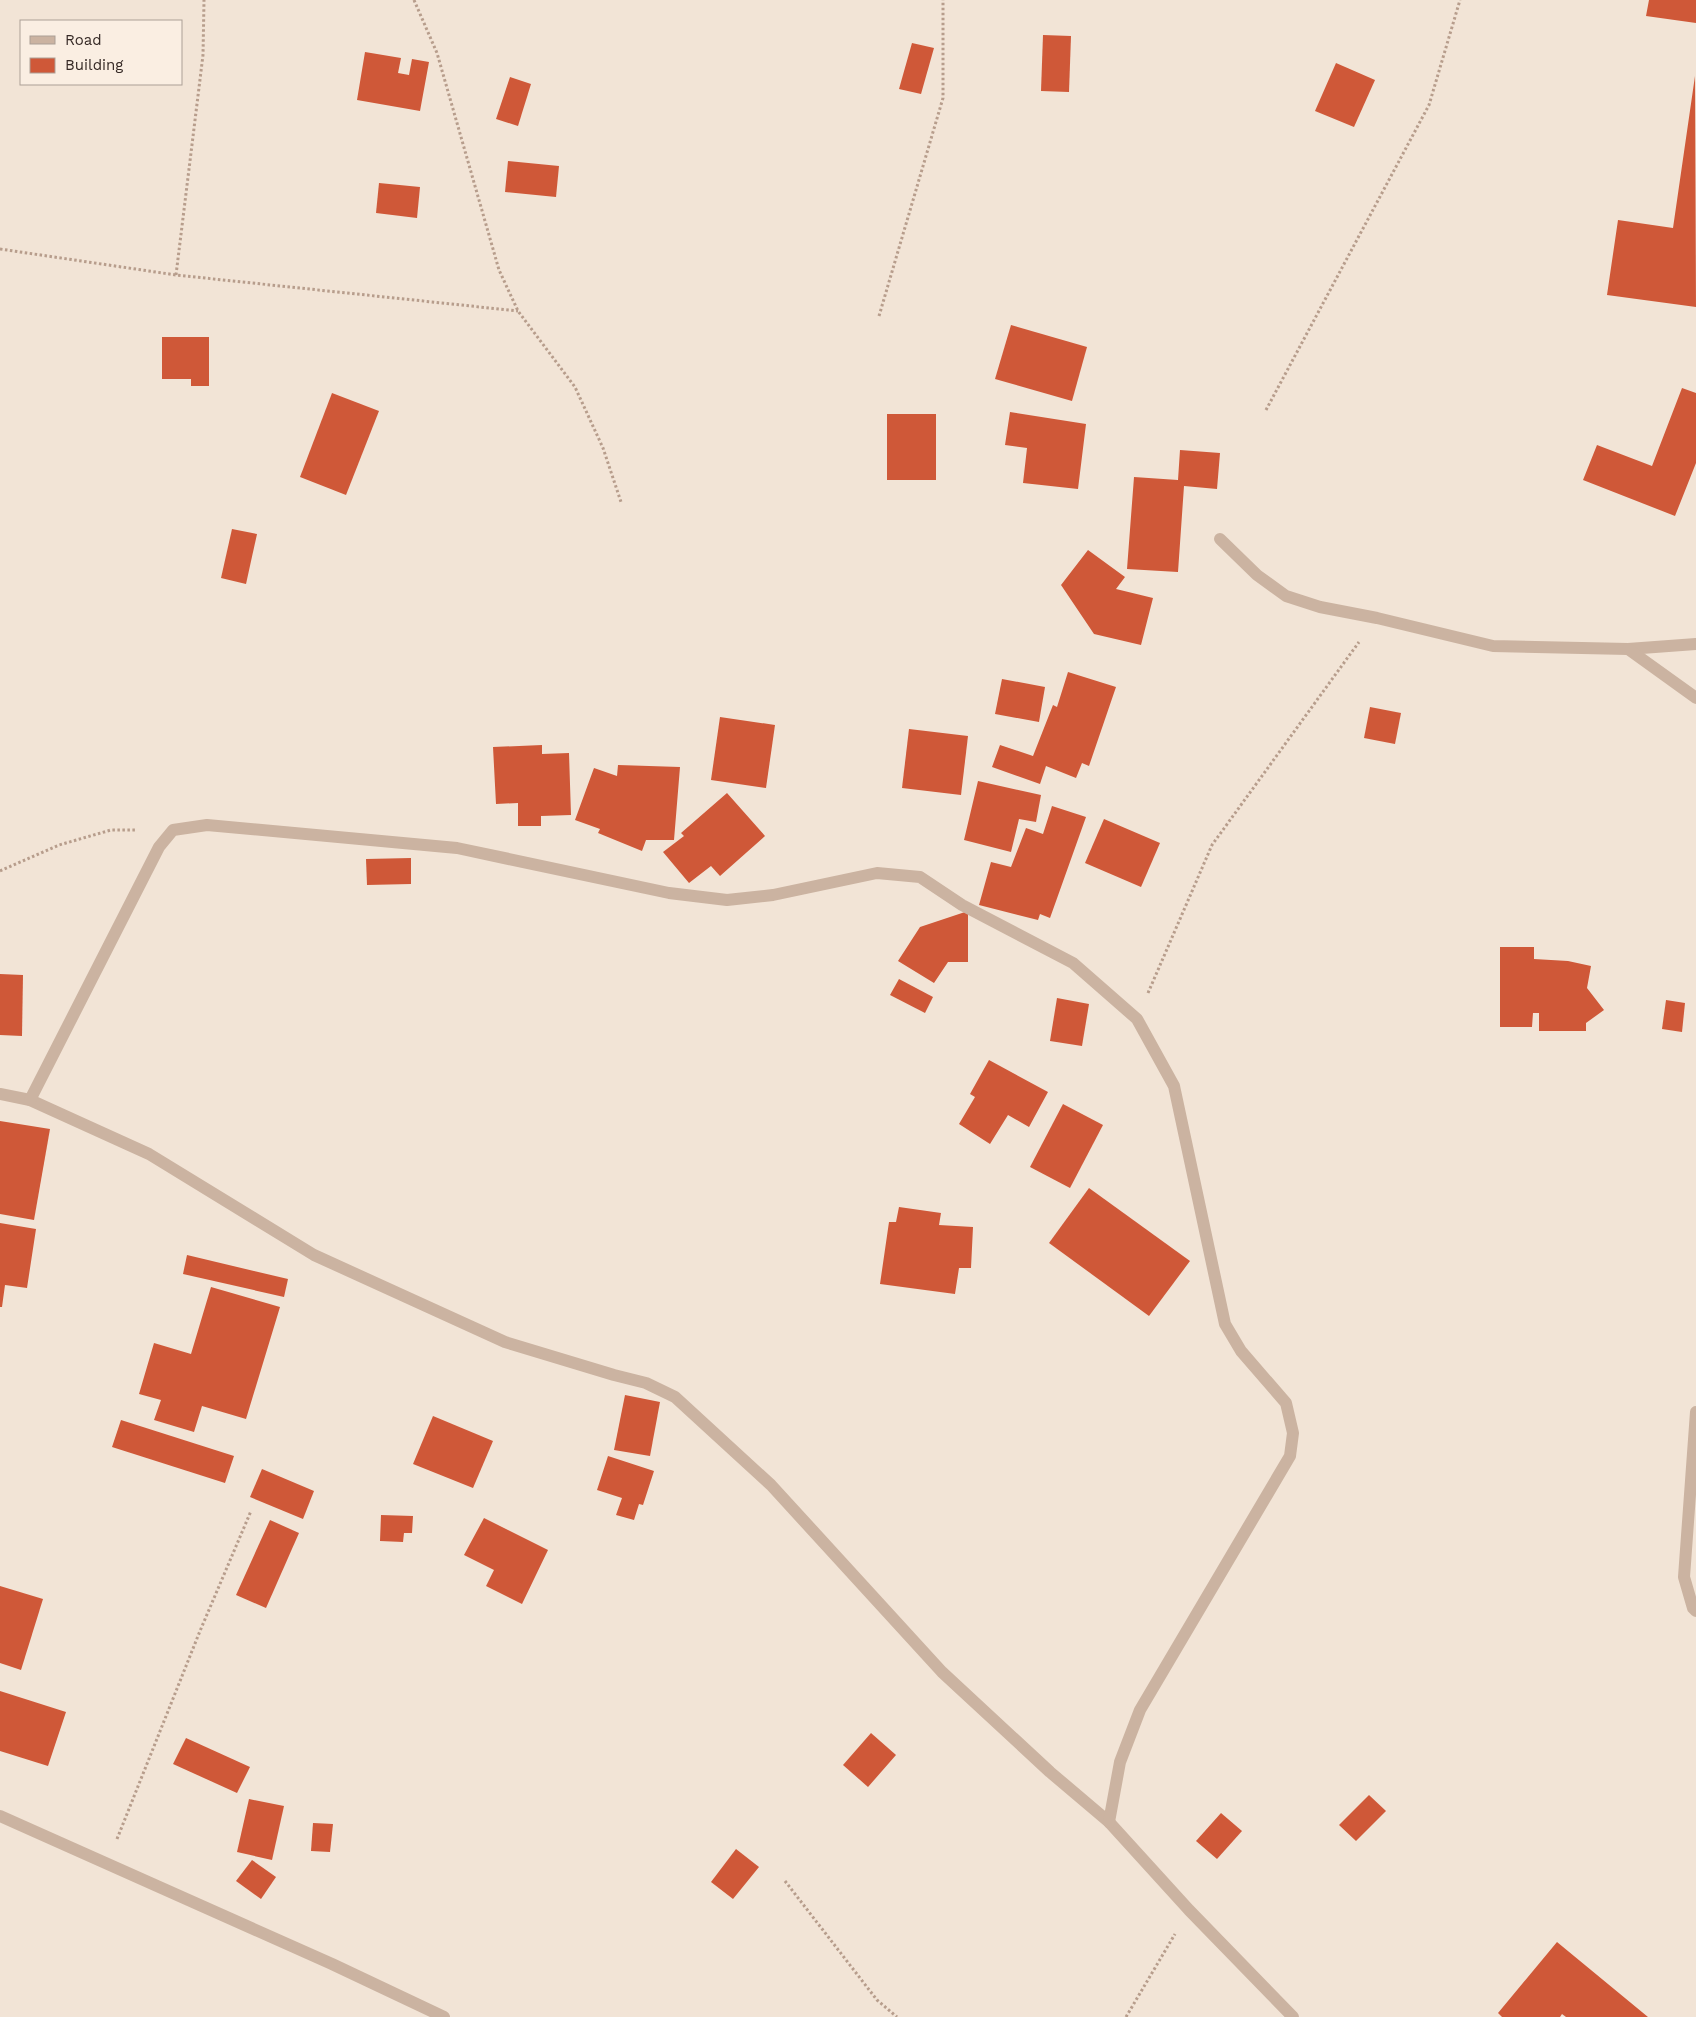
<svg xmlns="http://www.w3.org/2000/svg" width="1696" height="2017" viewBox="0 0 1696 2017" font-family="'Work Sans',sans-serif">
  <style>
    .building { fill: #cf5838 }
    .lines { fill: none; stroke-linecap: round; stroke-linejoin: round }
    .path { stroke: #b79d8c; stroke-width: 3; stroke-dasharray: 2.5 2.5; stroke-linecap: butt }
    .minor { stroke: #cbb3a1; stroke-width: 12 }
  </style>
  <rect width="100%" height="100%" fill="#f2e4d6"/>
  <g class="building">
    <polygon points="1649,0 1696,0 1696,23 1646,16"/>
    <polygon points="1043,35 1071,36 1069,92 1041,91"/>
    <polygon points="912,43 934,48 921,94 899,89"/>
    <polygon points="365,52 401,58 398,73 409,75 412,59 429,62 420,111 357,100"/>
    <polygon points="1336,63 1375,80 1354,127 1315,111"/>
    <polygon points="1695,76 1696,307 1607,295 1618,220 1673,228"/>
    <polygon points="510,77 531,84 518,126 496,119"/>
    <polygon points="508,161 559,166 556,197 505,192"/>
    <polygon points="379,183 420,187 417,218 376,213"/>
    <polygon points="1011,325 1087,347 1072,401 995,379"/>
    <polygon points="162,337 209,337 209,386 191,386 191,379 162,379"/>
    <polygon points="1682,388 1696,393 1696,463 1675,516 1583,480 1597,445 1652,466"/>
    <polygon points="332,393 379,411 346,495 300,477"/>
    <polygon points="1010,412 1086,424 1078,489 1023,483 1027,448 1005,445"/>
    <rect x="887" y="414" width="49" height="66"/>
    <polygon points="1180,450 1220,453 1217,489 1184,486 1178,572 1127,569 1134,477 1178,480"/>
    <polygon points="232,529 257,534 246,584 221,578"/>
    <polygon points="1088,550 1125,577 1116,589 1153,598 1141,645 1094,634 1061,585"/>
    <polygon points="1068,672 1116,687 1089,766 1082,763 1076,778 1046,766 1040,784 992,767 1000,745 1033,756 1053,705 1057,707"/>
    <polygon points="1002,679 1045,687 1039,722 995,714"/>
    <polygon points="1370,707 1401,713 1395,744 1364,738"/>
    <polygon points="720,717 775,725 766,788 711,780"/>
    <polygon points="909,729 968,736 961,795 902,788"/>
    <polygon points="542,745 542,754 569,753 571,815 541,816 541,826 518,826 518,803 496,804 493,747"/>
    <polygon points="618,765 680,767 674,840 646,840 642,851 598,833 600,829 575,820 594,768 617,776"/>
    <polygon points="978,781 1041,795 1036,822 1019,819 1011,852 964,840"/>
    <polygon points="727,793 765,836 720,876 711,866 689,883 663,852 684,836 681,833"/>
    <polygon points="1052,806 1086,817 1050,918 1040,914 1038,920 979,905 991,862 1011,867 1026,828 1043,834"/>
    <polygon points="1104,819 1160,843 1141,887 1085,863"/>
    <polygon points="411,858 411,884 367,885 366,859"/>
    <polygon points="968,911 968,962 948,962 934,983 898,961 920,927"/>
    <polygon points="1500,947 1534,947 1534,959 1568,961 1591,966 1587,988 1604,1010 1586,1023 1586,1031 1539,1031 1539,1013 1533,1013 1532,1027 1500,1027"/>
    <polygon points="0,974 23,975 22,1036 0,1035"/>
    <polygon points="899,979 933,997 925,1013 890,995"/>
    <polygon points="1057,998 1089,1004 1082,1046 1050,1041"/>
    <polygon points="1666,1000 1685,1003 1682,1032 1662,1029"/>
    <polygon points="989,1060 1048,1092 1029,1127 1008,1115 990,1144 959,1124 975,1097 970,1094"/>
    <polygon points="1063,1104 1103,1125 1070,1188 1030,1167"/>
    <polygon points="0,1121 50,1129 34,1220 0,1214"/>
    <polygon points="1089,1188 1190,1261 1149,1316 1049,1243"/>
    <polygon points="899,1207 941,1213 939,1225 973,1227 971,1268 959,1268 955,1294 880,1284 889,1222 896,1222"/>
    <polygon points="0,1223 36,1229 27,1288 5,1285 2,1307 0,1307"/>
    <polygon points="187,1255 288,1279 284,1297 183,1274"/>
    <polygon points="211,1287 280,1307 246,1419 202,1406 194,1432 154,1420 161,1400 139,1394 154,1343 191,1354"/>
    <polygon points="625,1395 660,1402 650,1456 614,1450"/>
    <polygon points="433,1416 493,1441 473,1488 413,1464"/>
    <polygon points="121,1420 234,1456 225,1483 112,1447"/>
    <polygon points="608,1456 654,1471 643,1505 639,1504 634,1520 616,1515 622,1498 597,1490"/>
    <polygon points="262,1469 314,1491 303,1519 250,1497"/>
    <polygon points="381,1515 413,1516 412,1533 404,1533 403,1542 380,1541"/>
    <polygon points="484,1518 548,1550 522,1604 486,1586 494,1570 464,1555"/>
    <polygon points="270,1520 299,1533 266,1608 236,1595"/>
    <polygon points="0,1586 43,1599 21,1670 0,1663"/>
    <polygon points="0,1691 66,1712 48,1766 0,1751"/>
    <polygon points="871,1733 896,1755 868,1787 843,1765"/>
    <polygon points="186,1738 250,1767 237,1793 173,1764"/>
    <polygon points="1369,1795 1386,1811 1356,1841 1339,1825"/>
    <polygon points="249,1799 284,1806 272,1860 237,1852"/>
    <polygon points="1221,1813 1242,1831 1217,1859 1196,1841"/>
    <polygon points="313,1823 333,1824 330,1852 311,1851"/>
    <polygon points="736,1849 759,1867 733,1899 711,1882"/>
    <polygon points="252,1860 276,1877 261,1899 236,1881"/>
    <polygon points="1557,1942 1648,2017 1566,2017 1562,2014 1560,2017 1502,2017 1498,2013"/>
  </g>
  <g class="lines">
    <g class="path">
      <polyline points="414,0 437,53 499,270 518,311 575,387 603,448 621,502"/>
      <polyline points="0,249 176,275 518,311"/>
      <polyline points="176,275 203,55 204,0"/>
      <polyline points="879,316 943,98 943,0"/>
      <polyline points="1266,410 1429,105 1460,0"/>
      <polyline points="0,871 59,845 111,830 137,830"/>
      <polyline points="1148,993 1212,845 1359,642"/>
      <polyline points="117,1839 200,1631 251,1511"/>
      <polyline points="785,1881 877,2000 897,2017"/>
      <polyline points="1126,2017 1175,1934"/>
    </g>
    <g class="minor">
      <polyline points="1220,539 1257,575 1286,596 1320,607 1377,618 1493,646 1628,649 1696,644"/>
      <polyline points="1628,649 1696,698"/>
      <polyline points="0,1094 30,1100 149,1154 314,1255 505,1342 614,1375 646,1383 675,1397 771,1485 942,1672 1050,1772 1109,1822 1189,1910 1293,2017"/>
      <polyline points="30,1100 159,847 173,830 207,825 457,848 669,893 727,900 773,895 877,873 920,877 962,905 1073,963 1137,1019 1174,1086 1225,1324 1241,1351 1286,1403 1293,1433 1290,1456 1140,1710 1120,1762 1109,1822"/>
      <polyline points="1696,1412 1684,1577 1693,1608 1696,1611"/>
      <polyline points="0,1816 332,1964 444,2017"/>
    </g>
  </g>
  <rect x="20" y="20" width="162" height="65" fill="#faeee2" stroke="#ab9f96"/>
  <rect x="30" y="36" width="25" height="8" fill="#cbb3a1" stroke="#ab9f96"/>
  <text x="65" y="45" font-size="15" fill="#352925">Road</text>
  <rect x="30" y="58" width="25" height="15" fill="#cf5838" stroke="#ab9f96"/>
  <text x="65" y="70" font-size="15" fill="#352925">Building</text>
</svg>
